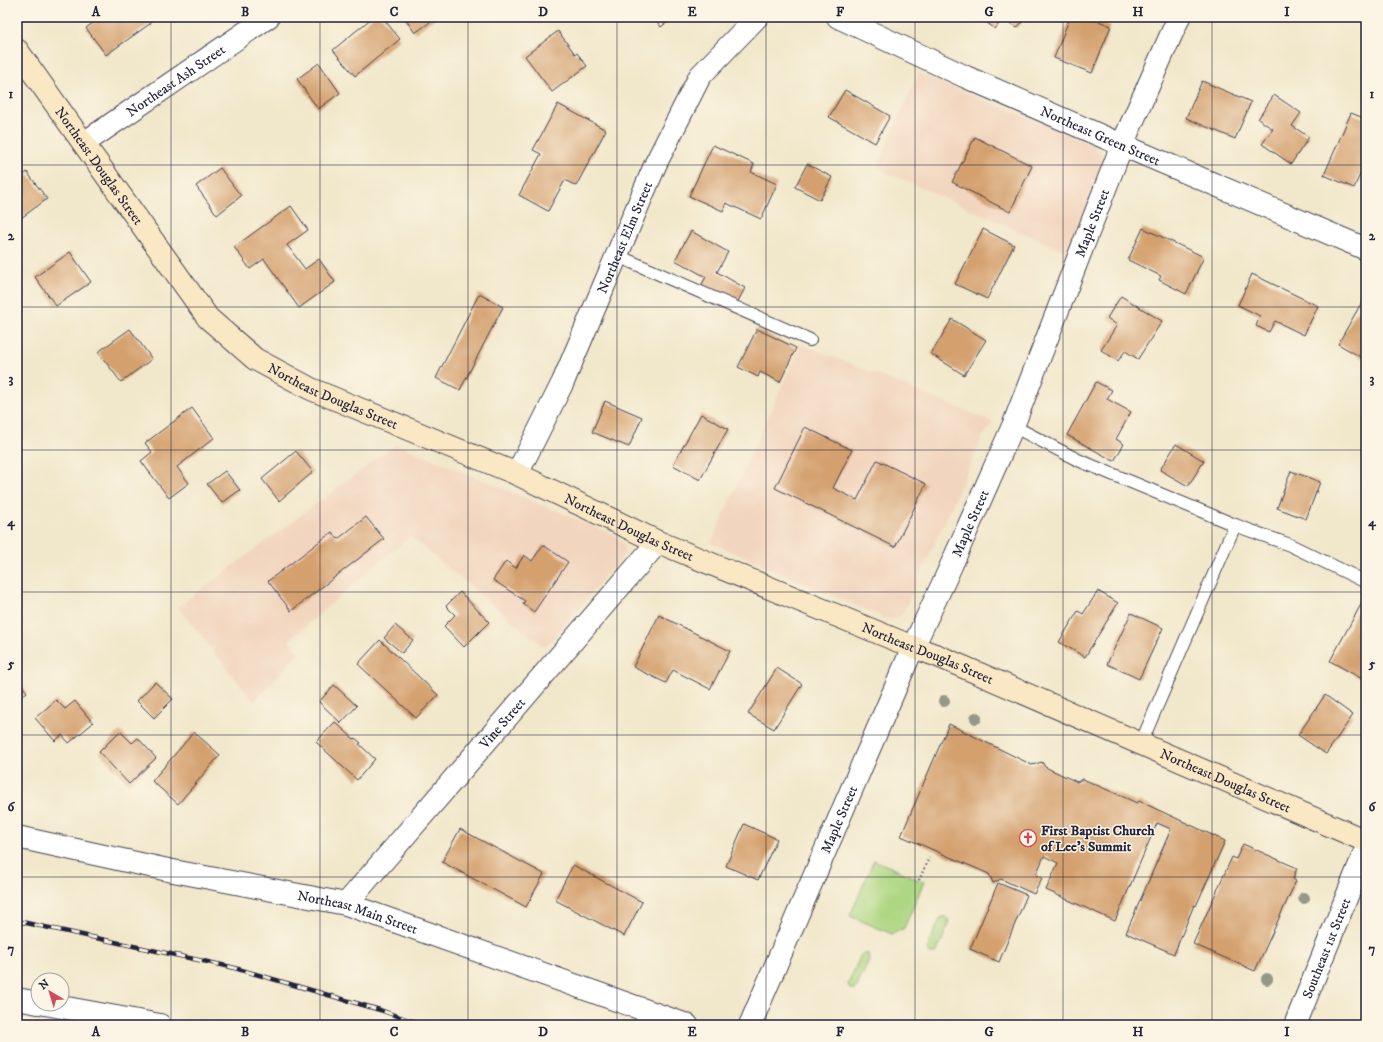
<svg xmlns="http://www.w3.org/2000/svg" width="1383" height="1042" viewBox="0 0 1383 1042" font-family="'IM FELL DW Pica',serif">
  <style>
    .built { fill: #f2d5be }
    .green { fill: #aed783; stroke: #687c5f }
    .building { fill: #d4a06e }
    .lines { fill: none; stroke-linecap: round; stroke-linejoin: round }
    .service-casing { stroke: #414050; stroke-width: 14 }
    .minor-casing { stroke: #414050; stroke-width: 24 }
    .tertiary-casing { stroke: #414050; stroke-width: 24 }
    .secondary-casing { stroke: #414050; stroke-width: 24 }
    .path { stroke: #414050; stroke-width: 2.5; stroke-dasharray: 1 3; stroke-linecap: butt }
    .service { stroke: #fff; stroke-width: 12 }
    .minor { stroke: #fff; stroke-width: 22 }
    .tertiary { stroke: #fff; stroke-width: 22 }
    .secondary { stroke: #fae7c3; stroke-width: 22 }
    .rail-casing { stroke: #22223b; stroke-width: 4.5 }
    .rail { stroke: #fcf5e5; stroke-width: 3; stroke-dasharray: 9; stroke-linecap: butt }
    .tree { fill: #969887 }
    .grid { fill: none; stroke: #22223b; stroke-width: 1; stroke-opacity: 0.55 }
    .labels { text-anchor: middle; stroke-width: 3; stroke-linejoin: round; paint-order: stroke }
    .street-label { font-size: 14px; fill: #22223b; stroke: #fcf5e5 }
    .poi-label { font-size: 14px; font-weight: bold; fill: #22223b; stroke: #fcf5e5; text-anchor: start }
    .neatline { fill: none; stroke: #22223b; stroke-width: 1.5 }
    .grid-label { font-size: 13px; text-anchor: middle; font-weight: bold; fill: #22223b }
  </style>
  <rect width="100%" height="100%" fill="#fcf5e5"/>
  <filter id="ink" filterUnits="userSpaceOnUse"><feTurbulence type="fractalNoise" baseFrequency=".025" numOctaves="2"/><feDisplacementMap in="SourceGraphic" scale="8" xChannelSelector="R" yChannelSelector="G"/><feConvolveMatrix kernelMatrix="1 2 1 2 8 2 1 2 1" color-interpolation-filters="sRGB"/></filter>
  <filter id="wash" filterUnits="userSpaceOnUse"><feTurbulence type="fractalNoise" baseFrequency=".012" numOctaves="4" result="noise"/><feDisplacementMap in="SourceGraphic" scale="16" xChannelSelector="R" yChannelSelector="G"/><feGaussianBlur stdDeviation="0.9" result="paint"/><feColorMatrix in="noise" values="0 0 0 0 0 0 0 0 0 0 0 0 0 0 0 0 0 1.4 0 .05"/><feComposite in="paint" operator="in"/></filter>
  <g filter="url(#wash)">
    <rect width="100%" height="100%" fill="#f1e7ca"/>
    <g class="built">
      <polygon points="919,73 1093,145 1102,155 1105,168 1069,253 877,168"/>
      <polygon points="801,344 993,422 984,434 903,613 897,618 891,619 885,618 711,543"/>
      <polygon points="396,444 614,535 624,544 625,552 622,557 545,648 410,536 289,640 299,653 254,702 178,607"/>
    </g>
    <g class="green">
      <polygon points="874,860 924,882 904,928 892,934 850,916"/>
      <polygon points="943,917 946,917 948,919 949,924 937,951 935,954 930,954 927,948 940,919"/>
      <polygon points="863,953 868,954 869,960 857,987 855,989 850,989 848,984 861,955"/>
    </g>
    <g id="blocks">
      <g class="building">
        <polygon points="101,17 150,17 148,19 151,23 106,55 86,28"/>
        <polygon points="373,17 382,17 400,39 355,76 333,50"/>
        <polygon points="404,17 437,17 415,33"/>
        <polygon points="653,17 674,17 661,27"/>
        <polygon points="980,17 1026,17 1017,28 1003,18 995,29"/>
        <polygon points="1070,17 1088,17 1111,26 1092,73 1054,58"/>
        <polygon points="558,31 575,54 577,53 587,66 552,92 525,56"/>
        <polygon points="319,63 340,93 318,109 297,79"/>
        <polygon points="1202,81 1251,102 1235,139 1186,118"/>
        <polygon points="845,90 890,116 875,143 829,117"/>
        <polygon points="1274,95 1301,113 1292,126 1309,137 1291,164 1262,144 1273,129 1258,119"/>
        <polygon points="558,104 606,130 576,186 565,180 548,211 519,195 541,154 533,150"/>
        <polygon points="1351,113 1366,119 1365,127 1366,127 1366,161 1354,188 1324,175"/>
        <polygon points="975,137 1032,166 1010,212 952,182"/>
        <polygon points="713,145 754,164 751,172 777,184 761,219 726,203 723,211 689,196"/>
        <polygon points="807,164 832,177 820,200 795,187"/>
        <polygon points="220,168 241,196 217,215 196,186"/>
        <polygon points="27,172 47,199 17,221 17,180"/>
        <polygon points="291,206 308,230 287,245 305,269 319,259 335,282 299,308 264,259 250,269 234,247"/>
        <polygon points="1143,228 1204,257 1186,294 1159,280 1161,276 1128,260"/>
        <polygon points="983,229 1014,245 987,299 955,284"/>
        <polygon points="691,231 728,252 717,272 745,288 736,305 701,286 706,277 675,260"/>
        <polygon points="70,252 91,282 56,306 35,277"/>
        <polygon points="1252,274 1318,306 1304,335 1275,321 1269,332 1256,326 1260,316 1238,305"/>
        <polygon points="479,294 503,307 460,390 436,378"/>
        <polygon points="1121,296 1162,321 1138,359 1125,351 1118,361 1101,350 1117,325 1107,318"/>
        <polygon points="1363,300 1366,302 1366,360 1338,344"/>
        <polygon points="952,319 986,340 964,375 931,354"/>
        <polygon points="130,329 152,359 121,382 98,352"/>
        <polygon points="757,329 796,348 780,382 760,372 758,377 738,367"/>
        <polygon points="1096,382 1112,390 1107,399 1131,412 1116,439 1124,444 1114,461 1067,435"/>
        <polygon points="605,401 642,417 629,447 592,432"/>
        <polygon points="192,408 214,438 177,467 189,483 169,498 141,461 152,452 145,443"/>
        <polygon points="701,414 728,429 700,480 673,465"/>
        <polygon points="805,427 852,450 833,488 857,500 877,460 926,484 895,547 775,488"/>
        <polygon points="1176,444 1204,461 1188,486 1160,470"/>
        <polygon points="296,451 313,472 279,501 262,479"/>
        <polygon points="225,471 240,490 222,503 207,484"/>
        <polygon points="1291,471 1320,482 1306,519 1277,508"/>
        <polygon points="366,517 384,539 291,611 268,581 332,532 338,539"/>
        <polygon points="543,545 568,562 534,612 523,604 525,601 493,580 506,561 516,568 524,555 532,561"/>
        <polygon points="1098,591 1118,603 1085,657 1059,642 1078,611 1083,614"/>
        <polygon points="460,592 489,622 464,647 444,626 455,615 446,606"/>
        <polygon points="1364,599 1366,600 1366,676 1364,680 1330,661"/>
        <polygon points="1131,613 1163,628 1139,679 1107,664"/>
        <polygon points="659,615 730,651 710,689 673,670 666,683 633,667"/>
        <polygon points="395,625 413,640 402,653 384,638"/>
        <polygon points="380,640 438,695 416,718 358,664"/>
        <polygon points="777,668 802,684 774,729 748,714"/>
        <polygon points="17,679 27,692 17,700"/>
        <polygon points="155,682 173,699 154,718 137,701"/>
        <polygon points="334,685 357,706 341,723 319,702"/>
        <polygon points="1325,695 1353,715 1326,754 1298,735"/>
        <polygon points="56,700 65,709 75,701 93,723 69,743 62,735 55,741 35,718"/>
        <polygon points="335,722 354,739 355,738 361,743 359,744 375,759 357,780 316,742"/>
        <polygon points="949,724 1032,765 1042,762 1045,767 1077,782 1083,779 1137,803 1139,801 1225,841 1196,906 1194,905 1174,954 1126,933 1171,829 1157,823 1115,921 1046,890 1058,863 1044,856 1036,875 1042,878 1034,894 1001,879 993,883 989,874 901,836"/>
        <polygon points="120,731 132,743 138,738 156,758 129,784 99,752"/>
        <polygon points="194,732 220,755 178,804 152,781"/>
        <polygon points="744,824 777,839 758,880 726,866"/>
        <polygon points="460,829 544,874 526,907 442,862"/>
        <polygon points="1243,844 1297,868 1293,879 1296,881 1255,971 1193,944 1232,857 1236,859"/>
        <polygon points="573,865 642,902 624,936 555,900"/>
        <polygon points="998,883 1027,895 999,962 970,949"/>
      </g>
    </g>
  </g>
  <g filter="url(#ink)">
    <use href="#blocks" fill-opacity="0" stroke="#414050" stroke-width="1"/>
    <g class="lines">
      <g class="service-casing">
        <g id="service">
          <polyline points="618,256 810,340"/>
          <polyline points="1013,426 1078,460 1235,525 1290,545 1366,582"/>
          <polyline points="1141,743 1235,525"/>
        </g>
      </g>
      <g class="minor-casing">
        <g id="minor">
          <path id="s1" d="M 838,17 L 966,77 L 1122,145 L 1366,249"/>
          <path id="s2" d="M 84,143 L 268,17"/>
          <path id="s3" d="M 517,474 L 563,382 L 656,163 L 700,76 L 757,17"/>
          <path id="s4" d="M 17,837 L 168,870 L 346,904 L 687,1025"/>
          <path id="s5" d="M 346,904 L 658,542"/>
          <path id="s6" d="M 750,1025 L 913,647 L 946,577 L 1013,426 L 1122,145 L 1179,17"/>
          <path id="s7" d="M 1295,1025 L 1366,849"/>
        </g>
      </g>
      <g class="tertiary-casing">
        <g id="tertiary">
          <polyline points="17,999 38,1003"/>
          <polyline points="45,1004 160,1025"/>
        </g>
      </g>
      <g class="secondary-casing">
        <g id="secondary">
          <path id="s8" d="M 17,50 L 208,318 L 255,359 L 311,389 L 517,474 L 658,542 L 913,647 L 938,656 L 1366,841"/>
        </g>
      </g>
      <polyline class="path" points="919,880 929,858"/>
      <use href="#service" class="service"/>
      <use href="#minor" class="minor"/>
      <use href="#tertiary" class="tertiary"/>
      <use href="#secondary" class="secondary"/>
      <g class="rail-casing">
        <polyline id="rail" points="17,921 231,967 380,1010 423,1025"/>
      </g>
      <use href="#rail" class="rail"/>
    </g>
    <g class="tree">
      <circle cx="944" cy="701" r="6"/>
      <circle cx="976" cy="718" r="6"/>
      <circle cx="1304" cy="898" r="6"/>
      <circle cx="1267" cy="979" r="6"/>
    </g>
  </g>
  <path class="grid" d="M 171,17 L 171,1025M 320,17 L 320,1025M 468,17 L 468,1025M 617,17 L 617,1025M 766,17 L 766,1025M 915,17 L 915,1025M 1063,17 L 1063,1025M 1212,17 L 1212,1025M 17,165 L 1366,165M 17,307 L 1366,307M 17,450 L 1366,450M 17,592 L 1366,592M 17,735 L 1366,735M 17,877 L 1366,877"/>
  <defs>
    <g id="church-ring" transform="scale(0.9)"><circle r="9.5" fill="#fcf5e5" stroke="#d1495b" stroke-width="1.5"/><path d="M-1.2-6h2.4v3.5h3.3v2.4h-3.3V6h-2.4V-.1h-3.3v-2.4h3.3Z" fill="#d1495b"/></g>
  </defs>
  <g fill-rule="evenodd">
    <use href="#church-ring" x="1028" y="838"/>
  </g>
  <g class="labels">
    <g class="street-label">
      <text dy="5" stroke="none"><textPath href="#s2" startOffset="111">Northeast Ash Street</textPath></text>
      <text dy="5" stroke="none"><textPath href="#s1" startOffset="288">Northeast Green Street</textPath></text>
      <text dy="5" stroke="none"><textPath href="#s8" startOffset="142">Northeast Douglas Street</textPath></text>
      <text dy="5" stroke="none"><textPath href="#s6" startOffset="872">Maple Street</textPath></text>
      <text dy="5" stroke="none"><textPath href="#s3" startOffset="260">Northeast Elm Street</textPath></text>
      <text dy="5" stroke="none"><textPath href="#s8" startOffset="478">Northeast Douglas Street</textPath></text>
      <text dy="5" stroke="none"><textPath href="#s6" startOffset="548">Maple Street</textPath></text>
      <text dy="5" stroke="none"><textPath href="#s8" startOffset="802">Northeast Douglas Street</textPath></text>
      <text dy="5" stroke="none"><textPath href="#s8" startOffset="1126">Northeast Douglas Street</textPath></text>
      <text dy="5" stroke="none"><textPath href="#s5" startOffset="239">Vine Street</textPath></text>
      <text dy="5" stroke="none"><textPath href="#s8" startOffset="1450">Northeast Douglas Street</textPath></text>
      <text dy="5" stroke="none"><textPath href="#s6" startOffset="224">Maple Street</textPath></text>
      <text dy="5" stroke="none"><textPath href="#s4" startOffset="349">Northeast Main Street</textPath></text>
      <text dy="5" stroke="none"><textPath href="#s7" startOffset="83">Southeast 1st Street</textPath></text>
    </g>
    <g class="poi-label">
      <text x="1041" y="835">First Baptist Church<tspan x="1041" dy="16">of Lee's Summit</tspan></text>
    </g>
  </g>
  <rect width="1383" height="1042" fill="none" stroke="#fcf5e5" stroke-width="44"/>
  <g transform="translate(50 992) rotate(322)"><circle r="19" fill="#fcf5e5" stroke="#a5a1a1"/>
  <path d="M0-3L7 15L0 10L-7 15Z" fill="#d1495b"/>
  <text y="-6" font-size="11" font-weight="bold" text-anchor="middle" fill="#22223b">N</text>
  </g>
  <rect x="22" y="22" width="1339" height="998" class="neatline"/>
  <g class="grid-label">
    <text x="96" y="16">A</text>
    <text x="245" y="16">B</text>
    <text x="394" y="16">C</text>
    <text x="543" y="16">D</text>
    <text x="692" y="16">E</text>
    <text x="840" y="16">F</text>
    <text x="989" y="16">G</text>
    <text x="1138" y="16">H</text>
    <text x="1287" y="16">I</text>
    <text x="11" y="98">1</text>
    <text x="1372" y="98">1</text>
    <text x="11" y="240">2</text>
    <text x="1372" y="240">2</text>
    <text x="11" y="383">3</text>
    <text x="1372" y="383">3</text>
    <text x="11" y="526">4</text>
    <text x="1372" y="526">4</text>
    <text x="11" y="668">5</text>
    <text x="1372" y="668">5</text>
    <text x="11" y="811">6</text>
    <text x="1372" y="811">6</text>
    <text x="11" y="953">7</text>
    <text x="1372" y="953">7</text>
    <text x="96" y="1036">A</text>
    <text x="245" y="1036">B</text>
    <text x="394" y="1036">C</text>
    <text x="543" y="1036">D</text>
    <text x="692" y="1036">E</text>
    <text x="840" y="1036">F</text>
    <text x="989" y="1036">G</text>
    <text x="1138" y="1036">H</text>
    <text x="1287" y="1036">I</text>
  </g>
</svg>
